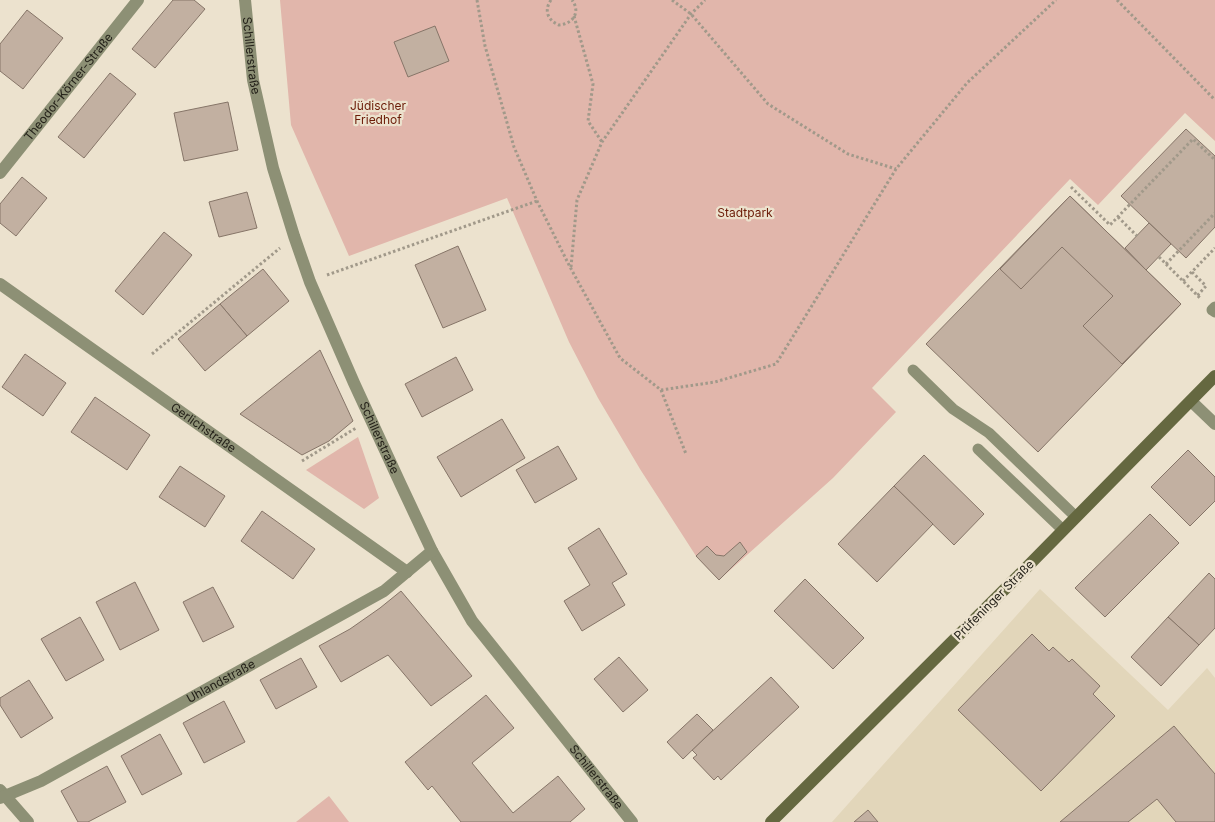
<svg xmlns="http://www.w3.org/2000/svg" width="1215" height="822" viewBox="0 0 1215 822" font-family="Inter,sans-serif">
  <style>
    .built { fill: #e2d6ba }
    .green { fill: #e1b6ab }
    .building { fill: #c2b0a1; stroke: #867568 }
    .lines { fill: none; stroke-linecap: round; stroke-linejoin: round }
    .path { stroke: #a1998a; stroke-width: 3; stroke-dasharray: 2.5 2.5; stroke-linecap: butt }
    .lane { stroke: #8d9075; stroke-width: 11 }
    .street { stroke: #8d9075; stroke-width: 12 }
    .secondary { stroke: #656840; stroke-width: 12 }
    .labels { text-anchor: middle; stroke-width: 4.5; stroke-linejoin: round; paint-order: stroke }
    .street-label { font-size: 12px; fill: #242119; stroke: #ece2ce }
    .park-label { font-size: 12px; fill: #6b1b07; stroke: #ece2ce }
  </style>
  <rect width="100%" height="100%" fill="#ece2ce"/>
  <polygon class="built" points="1040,589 1168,710 1207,668 1215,678 1215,822 832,822"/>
  <g class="green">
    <polygon points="280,0 1215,0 1215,141 1185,113 1098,205 1070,179 872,388 896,412 833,478 719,580 696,556 640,469 598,398 569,342 507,198 349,256 291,125"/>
    <polygon points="358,437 379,498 364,509 306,470"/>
    <polygon points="329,796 349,822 296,822"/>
  </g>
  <g class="building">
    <polygon points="173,0 194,0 205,9 155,68 132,49"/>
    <polygon points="27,10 63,38 23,89 0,71 0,44"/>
    <polygon points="435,26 449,61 408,77 394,42"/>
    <polygon points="110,73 136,94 84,158 58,137"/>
    <polygon points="228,102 238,150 184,161 174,113"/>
    <polygon points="1186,129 1215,156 1215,227 1186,258 1121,196"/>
    <polygon points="22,177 47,198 16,236 0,223 0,204"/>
    <polygon points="247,192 257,228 219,237 209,202"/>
    <polygon points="1070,196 1181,304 1038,452 926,344"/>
    <polygon points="1070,196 1181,304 1122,364 1083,326 1113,296 1062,247 1021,289 1000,269"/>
    <polygon points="1149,223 1171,244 1146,270 1125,248"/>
    <polygon points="164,232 192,255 143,315 115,291"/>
    <polygon points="458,246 486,310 443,328 415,265"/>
    <polygon points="263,269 289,301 247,336 220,304"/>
    <polygon points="220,304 247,336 205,371 178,339"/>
    <polygon points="320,350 353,421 329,441 302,455 240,414"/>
    <polygon points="25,354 66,383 43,416 2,387"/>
    <polygon points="456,357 473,390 422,417 405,384"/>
    <polygon points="95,397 150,435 127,470 71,432"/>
    <polygon points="502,419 525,458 461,497 437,457"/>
    <polygon points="558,446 577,479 535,503 516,470"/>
    <polygon points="1188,450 1215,477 1215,501 1190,526 1151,487"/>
    <polygon points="924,455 984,514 954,545 894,486"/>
    <polygon points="180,466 225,496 205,527 159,497"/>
    <polygon points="894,486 933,524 877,582 838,544"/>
    <polygon points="262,511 315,549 293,579 241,541"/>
    <polygon points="1150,514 1179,543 1105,617 1075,588"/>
    <polygon points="599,528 627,574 612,583 625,605 582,631 564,601 590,585 568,548"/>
    <polygon points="740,542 747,552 719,580 696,556 707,546 716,555 724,556"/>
    <polygon points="1209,573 1215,579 1215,628 1199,645 1168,617"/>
    <polygon points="805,579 864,638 833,669 774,611"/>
    <polygon points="135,582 159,630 120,650 96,602"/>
    <polygon points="213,587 234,627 203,642 183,602"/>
    <polygon points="401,591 472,676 431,706 388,655 341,682 319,646 350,629 380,608"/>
    <polygon points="80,617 104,660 66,681 41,639"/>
    <polygon points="1168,617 1199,645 1161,686 1131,657"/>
    <polygon points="1032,634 1049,651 1053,647 1069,662 1072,659 1100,686 1093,694 1115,716 1041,791 958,710"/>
    <polygon points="619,657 648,690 623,712 594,679"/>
    <polygon points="301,658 317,687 276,709 260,680"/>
    <polygon points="771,677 799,707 721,780 718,776 714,780 693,758 697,755 692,750"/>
    <polygon points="29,680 53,718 21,738 0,705 0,698"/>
    <polygon points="486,695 514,728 472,763 513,813 558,776 585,809 570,822 461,822 432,786 428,790 405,762"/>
    <polygon points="224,701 245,742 204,763 183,723"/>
    <polygon points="697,714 713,730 683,759 667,742"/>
    <polygon points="1174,726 1215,774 1215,822 1176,822 1157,799 1128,822 1060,822"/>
    <polygon points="160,734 182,774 142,795 121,756"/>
    <polygon points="107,766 126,802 88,822 78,822 61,791"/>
    <polygon points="868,810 878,822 854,822"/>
  </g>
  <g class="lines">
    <g class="path">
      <polyline points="477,0 485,46 514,147 537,201 570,267 620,358 661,390 715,382 776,364 896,169 967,83 1056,0"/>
      <path d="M 551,0 C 544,10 547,20 559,25 C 573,24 581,12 572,0"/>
      <polyline points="672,0 691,14 768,104 848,154 896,169"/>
      <polyline points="1117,0 1215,100"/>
      <polyline points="574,16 593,84 588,121 602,142"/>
      <polyline points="1071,187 1110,225 1193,139 1215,160"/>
      <polyline points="1118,217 1137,236"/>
      <polyline points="1159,257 1201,299"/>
      <polyline points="1166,264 1215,213"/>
      <polyline points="571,267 577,200 602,142 691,14 705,0"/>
      <polyline points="1192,272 1206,286 1197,296"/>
      <polyline points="327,275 537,201"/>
      <polyline points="1183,281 1215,248"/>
      <polyline points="152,354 280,248"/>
      <polyline points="661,390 686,454"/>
      <polyline points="302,461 356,428"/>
    </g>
    <g class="lane">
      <polyline points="1215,307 1212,310 1215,312"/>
      <polyline points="913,370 953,409 989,433 1076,517"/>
      <polyline points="978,449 1063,530"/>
    </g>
    <g class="street">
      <path id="s1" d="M 245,0 L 253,80 L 273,168 L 294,236 L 310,282 L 354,383 L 401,485 L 432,551 L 472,621 L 632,822"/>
      <path id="s2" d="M 0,173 L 138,0"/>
      <path id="s3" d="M 0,284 L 407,572"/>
      <polyline points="1191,401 1215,424"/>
      <polyline points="0,790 28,822"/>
      <path id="s4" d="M 0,798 L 41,781 L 384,591 L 432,551"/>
    </g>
    <polyline class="secondary" points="771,822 1024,570 1215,376"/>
  </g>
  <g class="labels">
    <g class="street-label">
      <text dy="4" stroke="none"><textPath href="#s1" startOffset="56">Schillerstraße</textPath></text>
      <text dy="4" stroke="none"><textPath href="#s2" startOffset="110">Theodor-Körner-Straße</textPath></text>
      <text dy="4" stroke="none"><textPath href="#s3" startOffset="249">Gerlichstraße</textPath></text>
      <text dy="4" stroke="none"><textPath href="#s1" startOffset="461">Schillerstraße</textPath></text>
      <text transform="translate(994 600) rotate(-45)" y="4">Prüfeninger Straße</text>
      <text dy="4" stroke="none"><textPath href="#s4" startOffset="250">Uhlandstraße</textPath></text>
      <text dy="4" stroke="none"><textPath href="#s1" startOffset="866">Schillerstraße</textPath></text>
    </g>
    <g class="park-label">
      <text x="378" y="110">Jüdischer<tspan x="378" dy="14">Friedhof</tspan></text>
      <text x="745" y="217">Stadtpark</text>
    </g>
  </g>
</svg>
